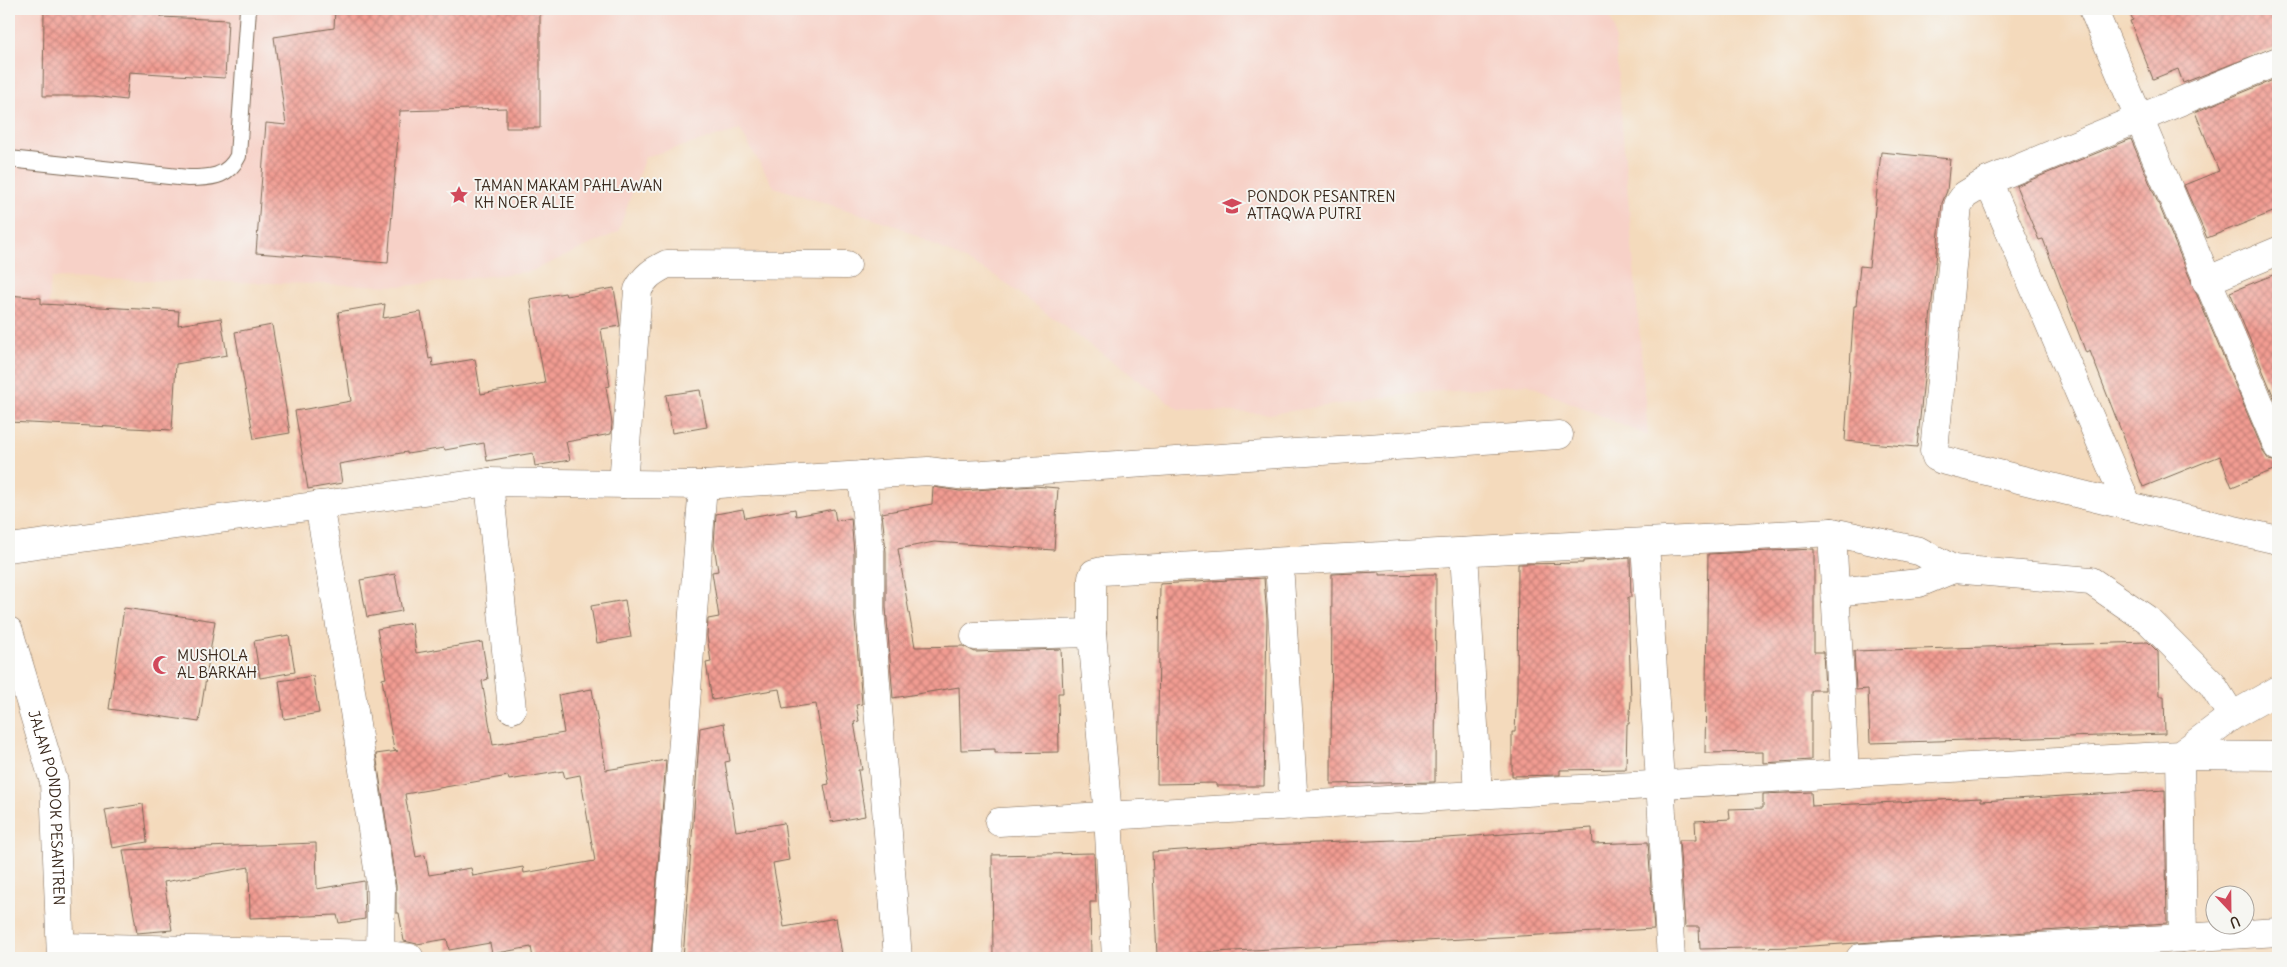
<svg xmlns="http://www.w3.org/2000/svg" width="2287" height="967" viewBox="0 0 2287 967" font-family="Delius,sans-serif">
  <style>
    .built { fill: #f7d1c7 }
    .building { fill: url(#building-cross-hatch); fill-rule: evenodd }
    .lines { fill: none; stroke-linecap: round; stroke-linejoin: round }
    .service-casing { stroke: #7c6855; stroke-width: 18 }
    .minor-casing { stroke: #7c6855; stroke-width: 29 }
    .tertiary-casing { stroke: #7c6855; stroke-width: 29 }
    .service { stroke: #fff; stroke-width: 16 }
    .minor { stroke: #fff; stroke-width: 28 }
    .tertiary { stroke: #fff; stroke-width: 28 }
    .labels { text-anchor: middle; stroke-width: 4; stroke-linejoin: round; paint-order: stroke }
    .poi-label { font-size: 15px; fill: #3b2a1e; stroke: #f6f6f2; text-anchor: start }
    .street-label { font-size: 15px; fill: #3b2a1e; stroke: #f6f6f2 }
  </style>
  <defs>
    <pattern id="building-cross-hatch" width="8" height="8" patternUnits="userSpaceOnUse" patternTransform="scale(1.25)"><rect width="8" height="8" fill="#f29c92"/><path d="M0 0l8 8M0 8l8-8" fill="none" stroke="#c57f77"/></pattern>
  </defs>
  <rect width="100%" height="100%" fill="#f6f6f2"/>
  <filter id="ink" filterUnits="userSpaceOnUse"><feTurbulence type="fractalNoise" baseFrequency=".02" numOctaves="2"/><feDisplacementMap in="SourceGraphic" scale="10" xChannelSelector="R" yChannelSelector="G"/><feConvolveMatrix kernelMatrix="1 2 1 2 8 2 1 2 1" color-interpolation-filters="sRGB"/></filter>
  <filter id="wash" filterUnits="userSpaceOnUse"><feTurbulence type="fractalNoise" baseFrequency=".0096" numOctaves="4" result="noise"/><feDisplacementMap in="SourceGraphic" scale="20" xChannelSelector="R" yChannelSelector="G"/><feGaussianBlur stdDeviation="1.12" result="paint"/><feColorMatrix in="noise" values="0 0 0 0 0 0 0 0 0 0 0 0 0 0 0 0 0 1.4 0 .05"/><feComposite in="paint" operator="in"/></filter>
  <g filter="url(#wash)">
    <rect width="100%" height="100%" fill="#f4dabc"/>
    <polygon class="built" points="9,9 1607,9 1614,28 1648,436 1527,384 1416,393 1270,414 1178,409 994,275 895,225 774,187 740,130 645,157 618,232 532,271 404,286 51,278 40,405 9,404"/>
    <g id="blocks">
      <g class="building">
        <polygon points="44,9 162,9 161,17 228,20 225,78 129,72 126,100 94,96 43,96"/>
        <polygon points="335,9 540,9 540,128 506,128 506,108 400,111 388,263 256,253 266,123 286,125 274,37 334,28"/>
        <polygon points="2128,9 2278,9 2278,46 2183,83 2178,69 2153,79 2130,21 2133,20"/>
        <polygon points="2278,78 2278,210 2207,238 2184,185 2219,171 2195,112"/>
        <polygon points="2131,139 2264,453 2269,460 2278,462 2278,468 2232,487 2220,456 2143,487 2090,351 2086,353 2043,239 2039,240 2016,186"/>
        <polygon points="1881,152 1950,159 1947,191 1942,203 1917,447 1845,441 1854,306 1856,306 1860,266 1869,267"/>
        <polygon points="2278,273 2278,407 2230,292"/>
        <polygon points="614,288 620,326 601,329 610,386 606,387 612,423 611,434 566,442 570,460 535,466 533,453 487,461 484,443 445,450 444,448 407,454 407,452 339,464 342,483 308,489 295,411 351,401 338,312 385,304 383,318 421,312 429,359 432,358 433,366 475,359 481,394 545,383 530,299 565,293 566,296"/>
        <polygon points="9,295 41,298 41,304 179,311 178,325 221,318 227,355 176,364 172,430 9,422"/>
        <polygon points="272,325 290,433 254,439 235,332"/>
        <polygon points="700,390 707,427 672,433 666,395"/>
        <polygon points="1034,486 1058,488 1054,550 934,542 898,549 915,647 963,646 975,652 1061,649 1063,693 1058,693 1059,752 995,753 995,749 961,750 959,687 893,698 886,607 886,552 882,513 932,504 933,487 960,491"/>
        <polygon points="743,509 745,518 795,509 796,516 834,509 836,521 851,518 854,553 854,609 862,704 856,705 859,721 854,722 862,770 858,770 865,816 831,822 824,785 829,784 816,704 783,709 779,689 712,700 706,663 711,662 707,636 708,619 719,617 712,572 718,571 714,545 716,514"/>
        <polygon points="1814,549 1814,652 1823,652 1825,690 1812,690 1811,692 1811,760 1763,763 1763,752 1705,753 1708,554"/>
        <polygon points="1630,558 1631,597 1628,597 1631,701 1629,724 1627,724 1626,769 1560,770 1560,775 1512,776 1512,732 1515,732 1517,690 1518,564 1583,563 1583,561"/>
        <polygon points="1380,572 1380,575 1436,574 1435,782 1331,784 1332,574"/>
        <polygon points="395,574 402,611 367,617 360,580"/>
        <polygon points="1264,578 1267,618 1264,786 1216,786 1216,783 1157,784 1160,584"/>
        <polygon points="625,600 631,637 597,643 591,606"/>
        <polygon points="124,608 215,621 199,722 109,709"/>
        <path d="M 412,623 L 416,653 L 482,642 L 488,679 L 482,681 L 493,745 L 564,733 L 558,695 L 592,689 L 606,770 L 666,760 L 651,958 L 570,958 L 569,953 L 533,958 L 531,947 L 492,954 L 490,943 L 449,950 L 447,939 L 417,944 L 404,941 L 399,913 L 396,913 L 396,886 L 376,754 L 398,751 L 394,750 L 382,679 L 386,678 L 377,629 ZM 563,771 L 565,778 L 580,775 L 595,861 L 524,873 L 523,867 L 473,876 L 471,868 L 429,875 L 425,855 L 416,857 L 405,794 L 508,776 L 509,780 Z"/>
        <polygon points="289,635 295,672 260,678 254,641"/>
        <polygon points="2148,642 2158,652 2159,696 2164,696 2165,734 1870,743 1868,689 1856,690 1854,651"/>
        <polygon points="313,676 319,713 284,719 279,681"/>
        <polygon points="724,723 730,761 725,762 736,831 784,823 789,860 773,863 784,927 836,918 842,955 822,958 683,958 700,728"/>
        <polygon points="2165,790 2167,923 1796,947 1700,949 1699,927 1685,927 1679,840 1696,840 1695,821 1730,819 1729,809 1763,808 1763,794 1811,792 1812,806 1981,798 1981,801"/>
        <polygon points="143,804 147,842 112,848 105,810"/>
        <polygon points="1592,828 1593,844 1648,842 1654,929 1157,955 1152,852 1241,846 1447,838"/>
        <polygon points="316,843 317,889 364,881 365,919 339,923 337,915 250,918 249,867 164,882 172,930 137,933 123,850"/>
        <polygon points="1094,853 1096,902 1090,902 1091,958 993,958 992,855"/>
      </g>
    </g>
  </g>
  <g filter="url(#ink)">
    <use href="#blocks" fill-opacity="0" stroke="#7c6855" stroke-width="1"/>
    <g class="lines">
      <g class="service-casing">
        <path id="service" d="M 9,159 L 188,178 C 209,178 227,178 238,156 L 248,9"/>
      </g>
      <g class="minor-casing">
        <g id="minor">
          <polyline points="2093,9 2278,447"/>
          <polyline points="2278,61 1988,181 1965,195 1958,205 1934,451 1936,457 1942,460 2128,506 2278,540"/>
          <polyline points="1988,181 2128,506"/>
          <polyline points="2206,281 2278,251"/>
          <polyline points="862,475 870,552 870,608 898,958"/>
          <polyline points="489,482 512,709"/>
          <path d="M 623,484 L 638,290 C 645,276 653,271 667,264 L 847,265"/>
          <polyline points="319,505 347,665 381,888 380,958"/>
          <polyline points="1832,532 1845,774"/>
          <polyline points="1645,543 1671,958"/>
          <polyline points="9,548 489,482 703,485 928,471 959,475 983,474 1559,435"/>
          <polyline points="1464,552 1478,795"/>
          <polyline points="1279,563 1294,806"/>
          <polyline points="1836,592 1919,583 1953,569"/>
          <polyline points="975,636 1092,633"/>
          <polyline points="999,822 2180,755 2232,716 2278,690"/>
          <polyline points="2183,938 2180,755 2278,756"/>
          <polyline points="62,947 380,954 410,958"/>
          <polyline points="666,958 703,485"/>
          <polyline points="1116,958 1108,816 1092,633 1092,578 1094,573 1102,571 1832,532 1919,551 1953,569 2091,581 2148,620 2212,684 2232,716"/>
          <polyline points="1860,958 2278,932"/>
        </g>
      </g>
      <g class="tertiary-casing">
        <g id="tertiary">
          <path id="s1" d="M 9,631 L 54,782 L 61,958"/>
        </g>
      </g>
      <use href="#service" class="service"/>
      <use href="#minor" class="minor"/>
      <use href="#tertiary" class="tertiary"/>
    </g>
  </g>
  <defs>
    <g id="sight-bare" transform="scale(1.5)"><path d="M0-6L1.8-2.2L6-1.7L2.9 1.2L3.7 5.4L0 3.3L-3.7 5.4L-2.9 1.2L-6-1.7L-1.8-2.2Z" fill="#d1495b" stroke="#f6f6f2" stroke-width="2.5" paint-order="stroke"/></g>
    <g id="school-bare" transform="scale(1.5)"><path d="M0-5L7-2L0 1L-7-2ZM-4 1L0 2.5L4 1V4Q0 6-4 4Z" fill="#d1495b" stroke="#f6f6f2" stroke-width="2.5" paint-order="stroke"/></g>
    <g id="mosque-bare" transform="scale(1.5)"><path d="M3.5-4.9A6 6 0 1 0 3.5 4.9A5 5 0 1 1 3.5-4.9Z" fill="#d1495b" stroke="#f6f6f2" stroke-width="2.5" paint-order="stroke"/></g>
  </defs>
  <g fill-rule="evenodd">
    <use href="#sight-bare" x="459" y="195"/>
    <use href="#school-bare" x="1232" y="206"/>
    <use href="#mosque-bare" x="162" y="665"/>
  </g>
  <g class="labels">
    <g class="poi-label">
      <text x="474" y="191">TAMAN MAKAM PAHLAWAN<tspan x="474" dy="17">KH NOER ALIE</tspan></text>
      <text x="1247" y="202">PONDOK PESANTREN<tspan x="1247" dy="17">ATTAQWA PUTRI</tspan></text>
      <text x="177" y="661">MUSHOLA<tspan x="177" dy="17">AL BARKAH</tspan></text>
    </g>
    <g class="street-label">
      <text dy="5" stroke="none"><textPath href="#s1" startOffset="182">JALAN PONDOK PESANTREN</textPath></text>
    </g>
  </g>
  <rect width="2287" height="967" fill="none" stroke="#f6f6f2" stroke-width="30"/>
  <g transform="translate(2230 910) rotate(158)"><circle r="24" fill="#f6f6f2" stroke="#aba49d"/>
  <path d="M0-4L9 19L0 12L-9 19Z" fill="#d1495b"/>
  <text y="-8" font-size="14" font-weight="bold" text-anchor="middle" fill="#3b2a1e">U</text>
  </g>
</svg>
